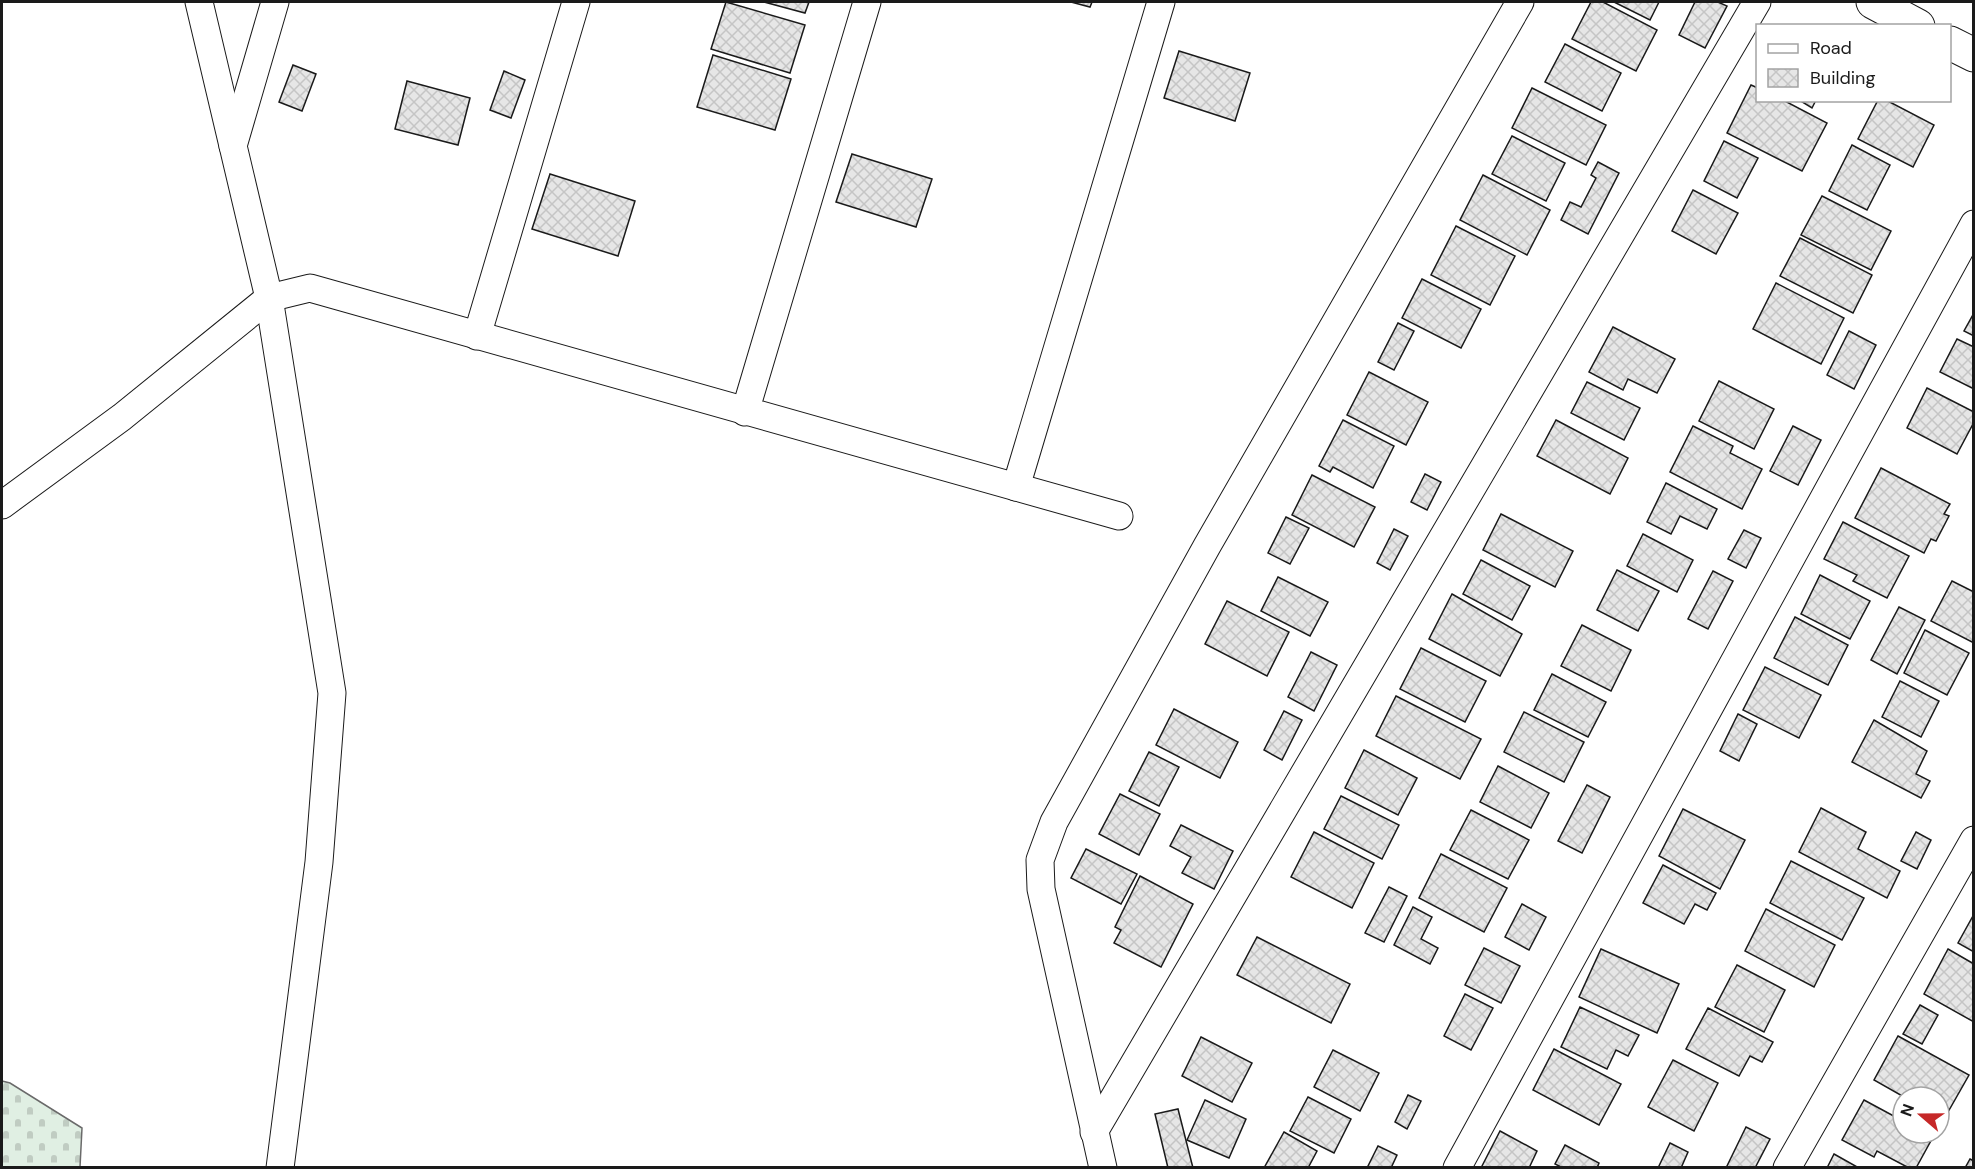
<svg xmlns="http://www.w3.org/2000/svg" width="1975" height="1169" viewBox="0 0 1975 1169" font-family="'DM Sans',sans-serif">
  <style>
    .cemetery { fill: url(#cemetery-stones); stroke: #6a6a6a; stroke-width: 1.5 }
    .building { fill: url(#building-cross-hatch); stroke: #1a1a1a; stroke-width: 1.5 }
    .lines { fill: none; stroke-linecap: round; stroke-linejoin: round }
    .street-casing { stroke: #1a1a1a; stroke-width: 29 }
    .secondary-casing { stroke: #1a1a1a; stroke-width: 35 }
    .street { stroke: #fff; stroke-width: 27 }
    .secondary { stroke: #fff; stroke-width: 33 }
  </style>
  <defs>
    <pattern id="cemetery-stones" width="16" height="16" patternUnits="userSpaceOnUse" patternTransform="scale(1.5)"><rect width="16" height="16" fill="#e0efe3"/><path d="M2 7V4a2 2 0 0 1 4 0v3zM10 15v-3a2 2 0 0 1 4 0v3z" fill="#c0ccc2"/></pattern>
    <pattern id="building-cross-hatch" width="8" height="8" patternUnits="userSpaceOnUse" patternTransform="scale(1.5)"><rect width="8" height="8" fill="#e6e6e6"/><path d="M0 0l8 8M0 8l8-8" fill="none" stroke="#c5c5c5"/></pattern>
  </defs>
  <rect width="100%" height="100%" fill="#fff"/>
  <polygon class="cemetery" points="2,1081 10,1083 82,1128 80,1167 2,1167"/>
  <g class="building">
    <polygon points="726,2 805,25 790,73 711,49"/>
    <polygon points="764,2 809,2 805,13"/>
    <polygon points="1071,2 1092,2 1090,7"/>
    <polygon points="1591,2 1603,2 1657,30 1636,71 1572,39"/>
    <polygon points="1614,2 1659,2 1650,20"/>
    <polygon points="1695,2 1718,2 1727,6 1705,48 1679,35"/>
    <polygon points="1565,44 1621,73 1602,111 1545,82"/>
    <polygon points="1179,51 1250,73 1235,121 1164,98"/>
    <polygon points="713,55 791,79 775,130 697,107"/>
    <polygon points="293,65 316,74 302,111 279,102"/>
    <polygon points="504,71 525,80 511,118 490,110"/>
    <polygon points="407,81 470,98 458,145 395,129"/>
    <polygon points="1751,85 1758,88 1758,100 1783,100 1827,123 1802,171 1727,133"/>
    <polygon points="1532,88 1606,125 1586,165 1512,128"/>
    <polygon points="1799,100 1816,100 1812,108"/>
    <polygon points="1878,100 1886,100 1934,125 1913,167 1858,139"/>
    <polygon points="1512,136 1565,163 1546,201 1492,174"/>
    <polygon points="1724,141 1758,158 1737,198 1704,181"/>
    <polygon points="1852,145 1890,165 1867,210 1829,191"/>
    <polygon points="852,154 932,179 916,227 836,202"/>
    <polygon points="1598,162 1619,173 1588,234 1561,220 1570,202 1581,207 1596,178 1591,175"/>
    <polygon points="550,174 635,201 618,256 532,229"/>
    <polygon points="1483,175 1550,210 1527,255 1460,220"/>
    <polygon points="1693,190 1738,213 1716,254 1672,231"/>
    <polygon points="1822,196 1891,231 1871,270 1801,235"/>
    <polygon points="1456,226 1515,256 1490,305 1431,275"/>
    <polygon points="1800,238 1872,275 1853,313 1780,276"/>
    <polygon points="1422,279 1481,309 1461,348 1402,318"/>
    <polygon points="1776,283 1844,318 1821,364 1753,329"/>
    <polygon points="1974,313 1974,336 1964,331"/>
    <polygon points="1398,323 1414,331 1394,370 1378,362"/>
    <polygon points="1613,327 1675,359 1657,393 1628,379 1623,390 1589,372"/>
    <polygon points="1849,331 1876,345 1854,389 1827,375"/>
    <polygon points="1957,339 1974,347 1974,389 1940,372"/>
    <polygon points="1369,372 1428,402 1406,445 1347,415"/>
    <polygon points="1719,381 1774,409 1754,449 1699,421"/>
    <polygon points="1587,382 1640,408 1624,440 1571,413"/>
    <polygon points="1927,388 1974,412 1974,422 1957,454 1907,428"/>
    <polygon points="1343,420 1394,446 1373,488 1333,467 1330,472 1319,466"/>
    <polygon points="1556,420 1628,458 1610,494 1537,456"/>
    <polygon points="1693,426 1733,446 1730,453 1762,469 1742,509 1670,472"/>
    <polygon points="1793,426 1821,440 1798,485 1770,471"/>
    <polygon points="1881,468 1950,504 1944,514 1949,516 1936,541 1931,539 1924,553 1855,518"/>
    <polygon points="1425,474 1441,482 1427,510 1411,502"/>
    <polygon points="1312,475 1375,507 1354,547 1292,515"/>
    <polygon points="1666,483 1717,509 1707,529 1680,516 1671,534 1647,522"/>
    <polygon points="1501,514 1573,551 1555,587 1483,550"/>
    <polygon points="1286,517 1309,528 1290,564 1268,553"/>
    <polygon points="1843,522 1909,556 1887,598 1853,581 1857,575 1824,559"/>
    <polygon points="1394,529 1408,536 1390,570 1377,563"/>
    <polygon points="1744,530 1761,538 1746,568 1728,559"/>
    <polygon points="1643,534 1693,560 1677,592 1627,566"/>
    <polygon points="1481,560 1530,586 1512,620 1463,594"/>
    <polygon points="1617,570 1659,591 1638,631 1597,610"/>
    <polygon points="1713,571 1733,581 1708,629 1688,619"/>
    <polygon points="1820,575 1870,601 1850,639 1801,614"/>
    <polygon points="1278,577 1328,602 1310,636 1261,611"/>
    <polygon points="1952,581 1974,592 1974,643 1931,621"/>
    <polygon points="1452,594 1522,634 1500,676 1429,639"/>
    <polygon points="1227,601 1289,632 1267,676 1205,644"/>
    <polygon points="1899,607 1925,620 1897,674 1871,660"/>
    <polygon points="1795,617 1848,645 1828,685 1774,658"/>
    <polygon points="1582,625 1631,650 1611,691 1561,666"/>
    <polygon points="1925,630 1969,653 1947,695 1904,673"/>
    <polygon points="1421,648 1486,681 1465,722 1400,689"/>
    <polygon points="1311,652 1337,665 1314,711 1288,697"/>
    <polygon points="1765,667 1821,695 1799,738 1743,710"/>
    <polygon points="1552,674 1606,702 1588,737 1534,710"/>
    <polygon points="1900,681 1939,701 1921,737 1882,717"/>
    <polygon points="1396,696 1481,739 1460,779 1376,736"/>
    <polygon points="1174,709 1238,742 1220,778 1156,745"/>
    <polygon points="1284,711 1302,720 1282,760 1264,750"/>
    <polygon points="1524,712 1584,742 1564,782 1504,752"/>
    <polygon points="1738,714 1757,724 1739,761 1720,751"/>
    <polygon points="1874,720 1927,751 1916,774 1930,781 1921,798 1852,762"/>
    <polygon points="1364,750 1417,778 1398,815 1345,788"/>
    <polygon points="1149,752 1179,767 1159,806 1129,791"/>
    <polygon points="1498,766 1549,793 1531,828 1480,802"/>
    <polygon points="1587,785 1610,797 1582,853 1558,841"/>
    <polygon points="1120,794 1160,814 1139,855 1099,834"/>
    <polygon points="1341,796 1399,825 1382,859 1324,829"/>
    <polygon points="1821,808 1866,832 1858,849 1900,871 1887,898 1799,852"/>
    <polygon points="1683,809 1745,840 1720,889 1659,856"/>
    <polygon points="1471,810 1529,840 1508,879 1450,850"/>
    <polygon points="1181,825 1233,851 1214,889 1182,873 1191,857 1170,846"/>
    <polygon points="1314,832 1374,863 1352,908 1291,877"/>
    <polygon points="1916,832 1931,840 1917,869 1901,861"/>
    <polygon points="1086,849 1137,874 1121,904 1071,878"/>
    <polygon points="1441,854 1507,888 1484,932 1419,898"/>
    <polygon points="1791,861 1864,898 1842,940 1770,903"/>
    <polygon points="1663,865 1716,893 1707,910 1695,904 1684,924 1643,903"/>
    <polygon points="1140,876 1193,904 1161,967 1114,943 1121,930 1115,927"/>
    <polygon points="1389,887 1407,896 1384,942 1365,933"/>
    <polygon points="1522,904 1546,917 1529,950 1505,937"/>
    <polygon points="1413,907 1432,917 1421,939 1438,948 1430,964 1394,945"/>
    <polygon points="1766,909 1835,945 1814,987 1745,951"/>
    <polygon points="1974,914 1974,952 1958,943"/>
    <polygon points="1257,937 1350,984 1331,1023 1237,975"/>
    <polygon points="1484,948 1520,966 1501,1003 1465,985"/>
    <polygon points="1601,949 1679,984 1657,1033 1579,997"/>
    <polygon points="1948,949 1974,964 1974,1022 1924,994"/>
    <polygon points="1737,965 1785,990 1764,1032 1715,1007"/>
    <polygon points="1465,994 1493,1008 1471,1050 1444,1036"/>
    <polygon points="1920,1005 1938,1015 1922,1044 1903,1034"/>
    <polygon points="1580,1007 1639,1035 1628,1056 1616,1050 1607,1069 1561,1047"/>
    <polygon points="1708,1008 1773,1042 1762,1062 1750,1056 1739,1076 1686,1049"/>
    <polygon points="1898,1036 1969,1075 1944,1119 1939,1116 1939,1097 1904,1097 1874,1080"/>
    <polygon points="1201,1037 1252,1063 1232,1102 1182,1076"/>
    <polygon points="1554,1049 1621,1084 1599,1125 1533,1090"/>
    <polygon points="1333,1050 1379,1073 1360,1111 1314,1087"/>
    <polygon points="1673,1060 1718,1083 1694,1131 1648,1107"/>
    <polygon points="1408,1095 1421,1101 1407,1129 1395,1122"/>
    <polygon points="1308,1097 1351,1119 1334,1153 1290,1131"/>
    <polygon points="1205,1100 1246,1119 1229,1158 1187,1140"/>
    <polygon points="1864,1100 1903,1121 1903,1133 1926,1133 1933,1137 1916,1168 1909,1168 1877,1151 1874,1157 1842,1140"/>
    <polygon points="1178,1109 1193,1168 1168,1168 1155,1114"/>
    <polygon points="1746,1127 1770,1139 1755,1168 1726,1168"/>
    <polygon points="1500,1131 1537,1151 1529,1168 1481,1168"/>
    <polygon points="1284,1132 1317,1151 1308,1168 1264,1168"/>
    <polygon points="1670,1143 1688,1152 1681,1168 1658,1168"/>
    <polygon points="1565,1145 1599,1163 1597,1168 1563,1168 1555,1164"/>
    <polygon points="1378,1146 1397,1155 1391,1168 1367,1168"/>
    <polygon points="1834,1154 1859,1168 1827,1168"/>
    <polygon points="1970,1159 1974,1161 1974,1168 1965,1168"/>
  </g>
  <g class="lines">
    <g class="street-casing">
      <g id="street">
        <polyline points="199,2 269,298 332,693 319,862 280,1168"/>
        <polyline points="233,146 275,2"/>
        <polyline points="477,336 576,2"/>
        <polyline points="745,412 867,2"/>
        <polyline points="1016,487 1161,2"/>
        <polyline points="2,505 122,417 269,298 310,288 1119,516"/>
        <polyline points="1094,1132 1757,2"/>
        <polyline points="1103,1168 1041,889 1040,860 1054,822 1207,546 1520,2"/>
        <polyline points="1457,1168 1974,224"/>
        <polyline points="1787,1168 1974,840"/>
      </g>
    </g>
    <g class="secondary-casing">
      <g id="secondary">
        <polyline points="1873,2 1918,26"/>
        <polyline points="1950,43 1974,55"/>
      </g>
    </g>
    <use href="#street" class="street"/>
    <use href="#secondary" class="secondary"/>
  </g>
  <rect width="1975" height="1169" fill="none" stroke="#1a1a1a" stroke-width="6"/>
  <rect x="1756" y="24" width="195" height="78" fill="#ffffff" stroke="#a3a3a3" stroke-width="1.5"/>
  <rect x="1768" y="44" width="30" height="9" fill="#ffffff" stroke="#a3a3a3" stroke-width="1.5"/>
  <text x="1810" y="54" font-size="18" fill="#1a1a1a">Road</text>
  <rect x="1768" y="69" width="30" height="18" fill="url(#building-cross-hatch)" stroke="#a3a3a3" stroke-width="1.5"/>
  <text x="1810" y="84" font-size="18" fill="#1a1a1a">Building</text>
  <g transform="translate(1921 1115) rotate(290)"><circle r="28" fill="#ffffff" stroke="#a3a3a3" stroke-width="1.5"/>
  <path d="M0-4.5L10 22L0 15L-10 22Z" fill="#c62828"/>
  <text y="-9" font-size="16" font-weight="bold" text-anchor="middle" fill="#1a1a1a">N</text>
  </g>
</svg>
